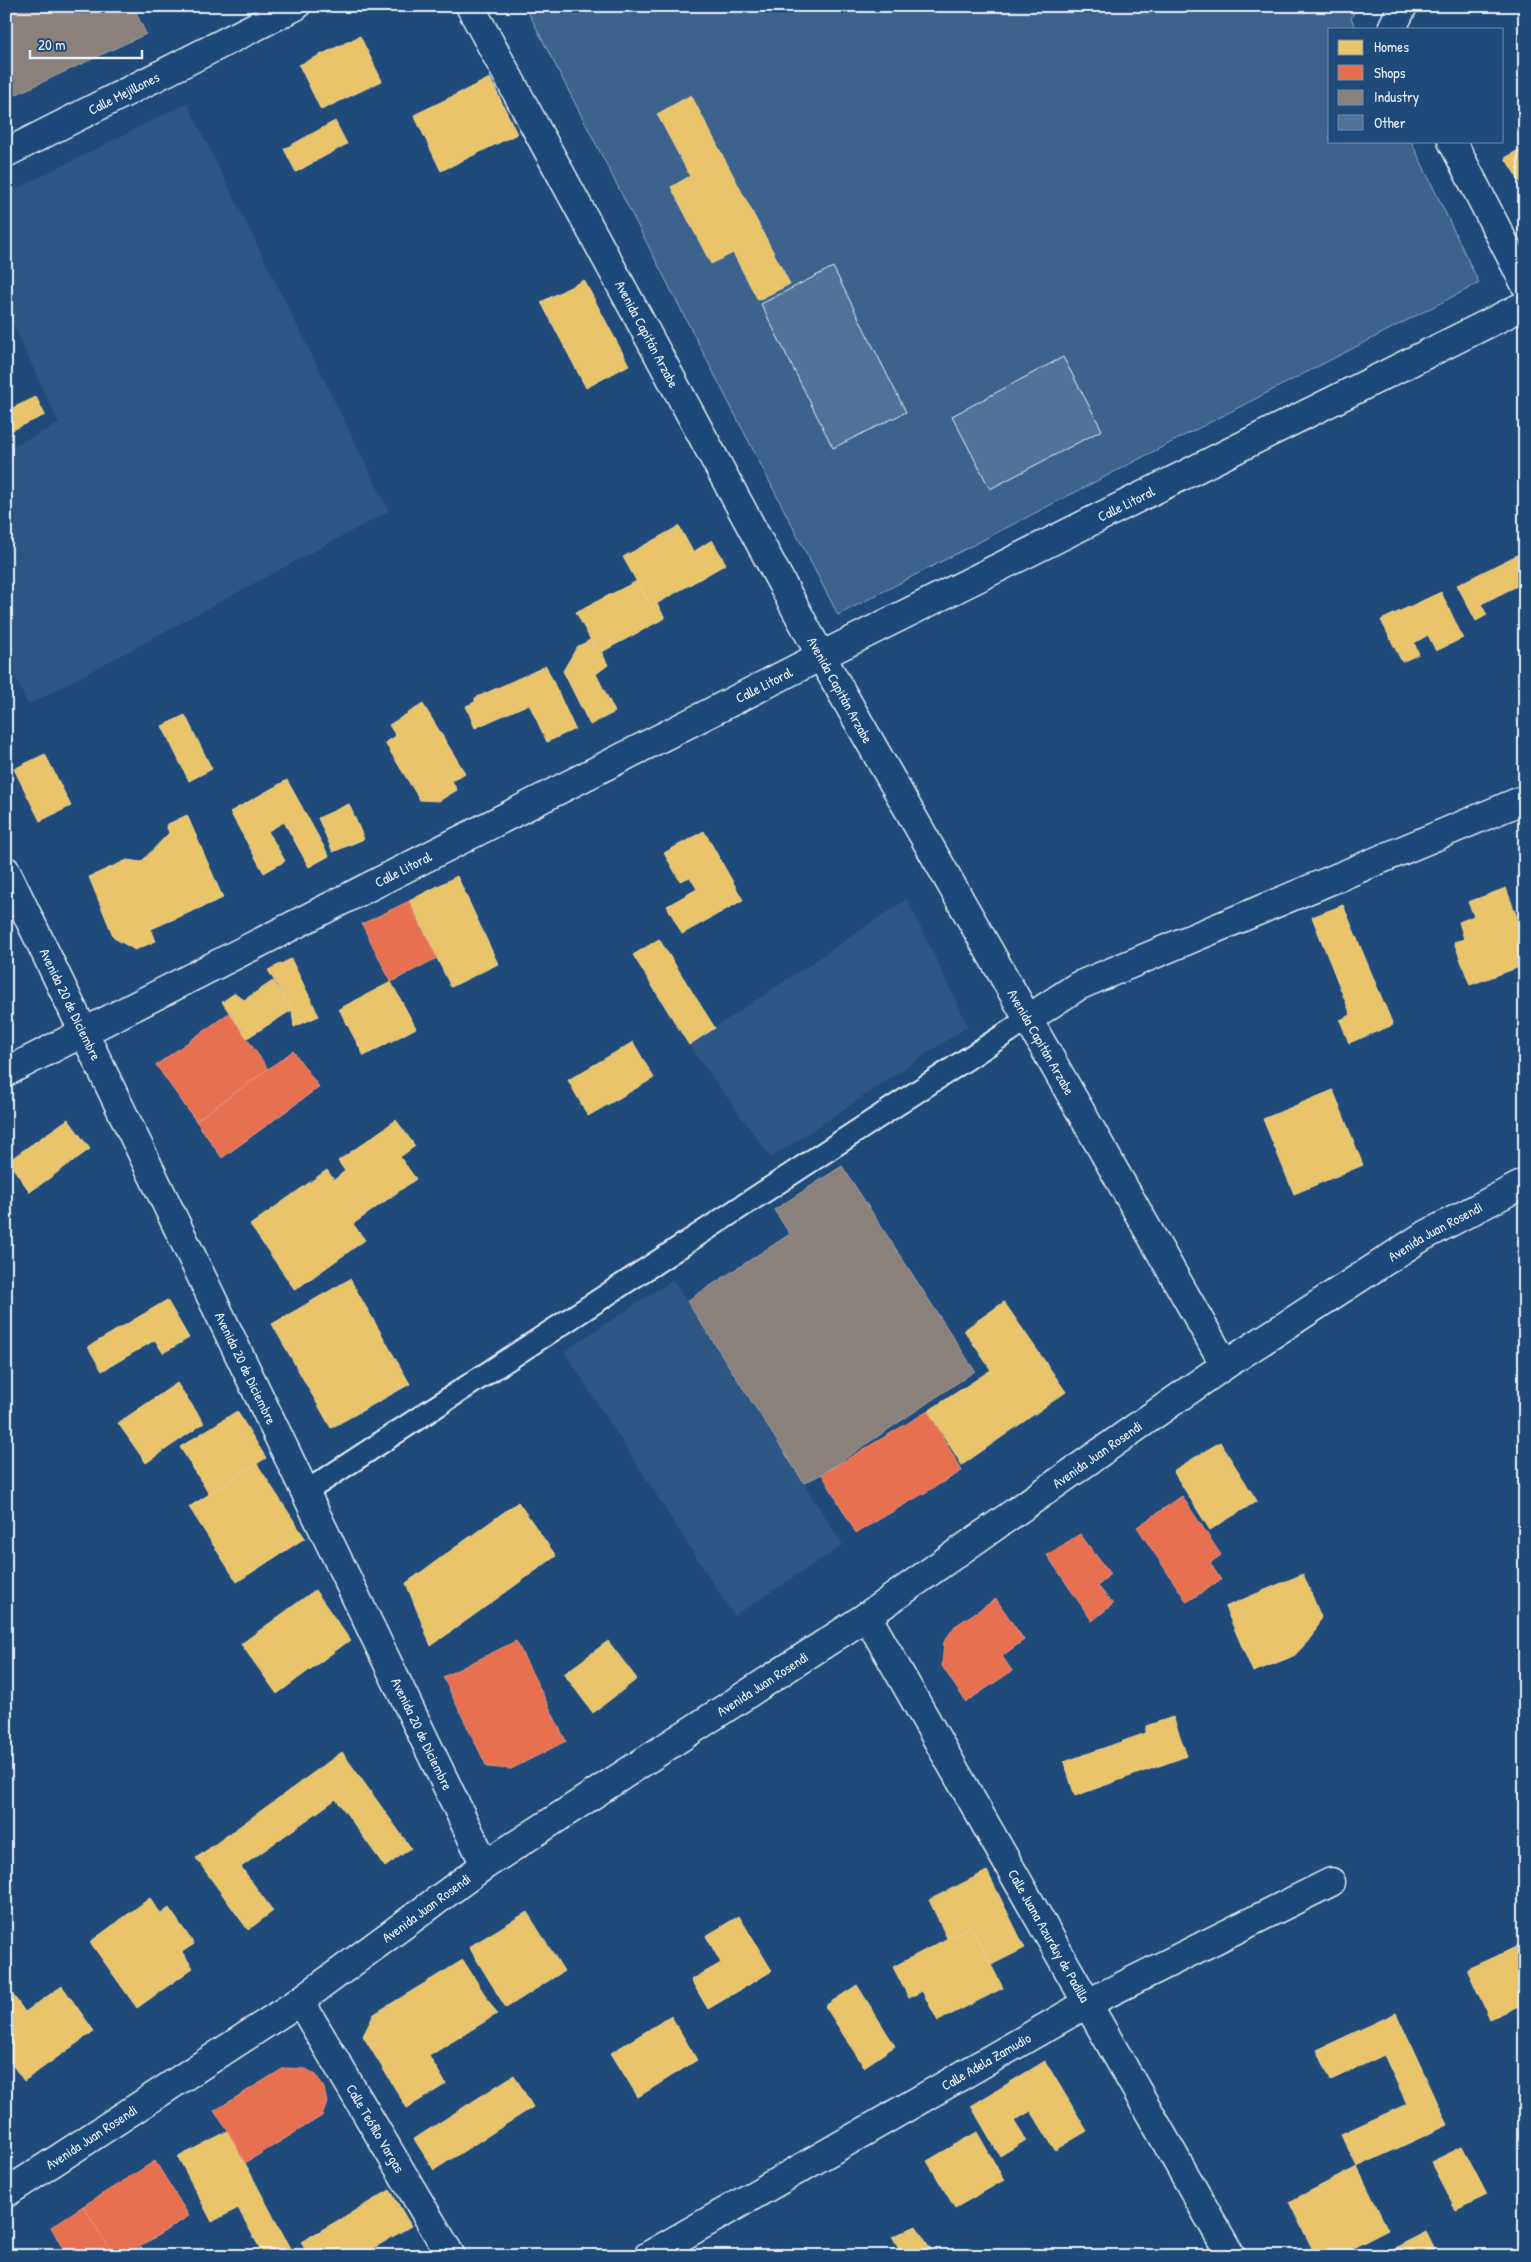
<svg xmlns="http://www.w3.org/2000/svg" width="1531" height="2262" viewBox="0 0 1531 2262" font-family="'Patrick Hand',sans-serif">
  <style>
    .built { fill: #2e5683 }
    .green { fill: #3c628c; stroke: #92aac2 }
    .homes { fill: #e9c46a; stroke: #e9d295 }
    .shops { fill: #e76f51; stroke: #e79683 }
    .industry { fill: #8a817c; stroke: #a6a3a1 }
    .building { fill: #517399; stroke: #e8f1f8 }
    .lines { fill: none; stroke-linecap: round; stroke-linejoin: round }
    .service-casing { stroke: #e8f1f8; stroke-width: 25 }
    .minor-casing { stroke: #e8f1f8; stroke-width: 31 }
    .secondary-casing { stroke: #e8f1f8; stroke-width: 31 }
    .trunk-casing { stroke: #e8f1f8; stroke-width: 31 }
    .service { stroke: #1f4a7a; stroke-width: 21 }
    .minor { stroke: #1f4a7a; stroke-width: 28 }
    .secondary { stroke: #1f4a7a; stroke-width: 28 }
    .trunk { stroke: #1f4a7a; stroke-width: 28 }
    .labels { text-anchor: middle; stroke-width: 5; stroke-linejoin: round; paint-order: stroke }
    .street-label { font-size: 14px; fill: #e8f1f8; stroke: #1f4a7a }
  </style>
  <rect width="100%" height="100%" fill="#1f4a7a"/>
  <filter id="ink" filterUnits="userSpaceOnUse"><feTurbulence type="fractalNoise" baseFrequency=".02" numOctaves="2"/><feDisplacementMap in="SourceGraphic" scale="10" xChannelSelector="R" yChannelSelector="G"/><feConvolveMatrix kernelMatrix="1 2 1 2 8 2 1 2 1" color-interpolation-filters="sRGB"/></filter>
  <g filter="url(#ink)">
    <g class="built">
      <polygon points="187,103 389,511 28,705 6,659 6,449 59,424 6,309 6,194"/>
      <polygon points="907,899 968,1026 771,1158 689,1045"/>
      <polygon points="673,1280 843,1545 734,1616 564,1351"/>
    </g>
    <polygon class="green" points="525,6 1358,6 1351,18 1356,29 1330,29 1330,141 1411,141 1479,283 838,615"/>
    <g class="homes">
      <polygon points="360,36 382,81 321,110 299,65"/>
      <polygon points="490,78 517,134 441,171 414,115"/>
      <polygon points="691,95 790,284 758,300 733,253 711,264 671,187 690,176 657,114"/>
      <polygon points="335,121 347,144 296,172 284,149"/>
      <polygon points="1525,146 1525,190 1505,158"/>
      <polygon points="584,280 629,365 586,388 541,302"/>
      <polygon points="36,397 45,415 6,433 6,411"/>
      <polygon points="679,526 693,552 712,540 726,564 651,607 623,557"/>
      <polygon points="1525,551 1525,582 1481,604 1487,615 1476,621 1457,585"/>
      <polygon points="637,581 651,607 657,604 665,618 598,654 576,612"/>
      <polygon points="1441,592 1463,638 1436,651 1428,635 1414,643 1419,654 1402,662 1381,620"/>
      <polygon points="590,640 598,654 602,653 608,665 596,674 615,712 590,725 563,671 577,647"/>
      <polygon points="546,666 575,729 547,742 529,704 475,728 466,706 475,702 475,698"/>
      <polygon points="423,704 465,773 452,781 457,790 439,801 420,800 385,743 396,736 389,725"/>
      <polygon points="185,715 212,769 189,781 162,726"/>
      <polygon points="45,754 71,806 40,821 14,769"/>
      <polygon points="287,780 329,856 309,867 284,822 268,831 285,861 264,873 230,812"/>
      <polygon points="349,804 364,839 333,852 318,818"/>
      <polygon points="187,815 223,898 151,929 156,941 135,950 114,938 89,877 127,860 141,862 169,833 166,825"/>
      <polygon points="704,831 743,900 682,934 667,906 697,889 690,877 680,881 664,853"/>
      <polygon points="457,876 498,964 451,987 409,901"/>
      <polygon points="1506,888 1525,939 1525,965 1470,985 1454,942 1464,939 1459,922 1474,916 1468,902"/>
      <polygon points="1343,905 1393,1025 1349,1043 1340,1020 1351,1015 1312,917"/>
      <polygon points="659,939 715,1028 689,1045 633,955"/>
      <polygon points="291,959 319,1016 294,1027 292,1010 268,970"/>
      <polygon points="273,981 292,1010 247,1038 222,1002 235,993 244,1000"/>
      <polygon points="391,982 416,1028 364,1056 339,1009"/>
      <polygon points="633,1042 654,1078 588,1116 568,1080"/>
      <polygon points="1333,1090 1363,1165 1294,1194 1263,1119"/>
      <polygon points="68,1119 90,1149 30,1192 8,1161"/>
      <polygon points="396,1120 415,1146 400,1157 416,1179 353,1224 365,1240 295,1290 250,1225 327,1170 334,1180 345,1171 338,1161"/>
      <polygon points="350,1279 410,1384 331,1428 272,1324"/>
      <polygon points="167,1300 189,1338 163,1353 155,1340 102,1371 88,1347"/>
      <polygon points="1004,1302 1066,1392 962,1465 928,1411 991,1370 964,1330"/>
      <polygon points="177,1383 204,1423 146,1463 118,1423"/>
      <polygon points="237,1411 266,1458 209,1494 180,1447"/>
      <polygon points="1220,1442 1257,1501 1210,1530 1173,1471"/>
      <polygon points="257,1464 305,1538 237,1582 189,1507"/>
      <polygon points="518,1502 556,1556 431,1646 406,1583"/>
      <polygon points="1303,1574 1321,1617 1313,1636 1294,1656 1253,1672 1225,1607"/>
      <polygon points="315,1590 350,1640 277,1694 241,1644"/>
      <polygon points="608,1641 637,1679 593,1713 564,1674"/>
      <polygon points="1173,1717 1187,1756 1075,1796 1064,1762 1146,1733 1146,1726"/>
      <polygon points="342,1752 411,1848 385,1867 336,1799 241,1867 273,1911 248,1930 196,1858"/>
      <polygon points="987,1871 1025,1948 991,1965 971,1926 947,1938 929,1900"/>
      <polygon points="150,1898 161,1914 169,1908 194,1944 182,1952 193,1968 137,2008 90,1942"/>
      <polygon points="527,1912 564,1971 506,2008 469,1947"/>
      <polygon points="739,1916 772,1971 708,2009 691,1980 721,1963 706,1936"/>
      <polygon points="971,1926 1003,1988 938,2021 922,1991 909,1998 893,1967"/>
      <polygon points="1525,1943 1525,2003 1490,2019 1467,1969"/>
      <polygon points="463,1960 497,2014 429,2056 446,2084 407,2108 363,2036 374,2014"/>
      <polygon points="6,1985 25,2012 62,1986 94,2031 24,2081 6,2056"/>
      <polygon points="857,1985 895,2046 864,2067 825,2006"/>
      <polygon points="1396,2013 1448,2125 1357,2167 1341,2134 1407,2104 1384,2055 1331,2080 1317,2050"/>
      <polygon points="671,2016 697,2060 638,2097 611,2053"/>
      <polygon points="1045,2061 1087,2131 1055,2150 1031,2111 1014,2121 1026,2140 1000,2156 971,2106"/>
      <polygon points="514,2075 533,2107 434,2170 414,2139"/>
      <polygon points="228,2131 245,2163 294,2256 264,2256 238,2208 212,2222 178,2157"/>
      <polygon points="977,2132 1004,2180 955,2208 927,2161"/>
      <polygon points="1462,2147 1487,2195 1456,2210 1431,2162"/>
      <polygon points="1357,2167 1388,2230 1337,2256 1316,2256 1289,2202"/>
      <polygon points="390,2190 411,2226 360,2256 309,2256 301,2242"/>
      <polygon points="916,2226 935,2256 903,2256 892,2237"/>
      <polygon points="1426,2232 1435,2250 1423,2256 1379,2256"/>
    </g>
    <g class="shops">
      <polygon points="409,901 437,958 391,982 362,924"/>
      <polygon points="229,1013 268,1069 196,1121 156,1065"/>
      <polygon points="293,1051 319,1087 222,1158 196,1121"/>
      <polygon points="928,1411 962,1471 856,1533 822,1474"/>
      <polygon points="1182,1496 1221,1555 1210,1563 1221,1580 1187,1602 1137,1527"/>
      <polygon points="1080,1534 1110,1574 1098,1586 1113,1604 1092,1621 1047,1555"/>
      <polygon points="996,1599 1024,1640 1002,1656 1012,1671 966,1702 942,1666 944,1642 955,1626"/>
      <polygon points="516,1641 566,1741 511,1769 487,1767 443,1677"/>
      <polygon points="284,2068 306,2069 316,2075 324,2088 327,2103 322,2116 245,2163 228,2131 214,2111"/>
      <polygon points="155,2161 189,2216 125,2256 114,2256 83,2206"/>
      <polygon points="83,2206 114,2256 67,2256 51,2227"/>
    </g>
    <g class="industry">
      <polygon points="6,6 133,6 146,34 6,99"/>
      <polygon points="842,1166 975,1371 822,1474 804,1483 687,1301 790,1234 774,1210"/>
    </g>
    <g class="building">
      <polygon points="833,267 906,412 833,448 761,304"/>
      <polygon points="1063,357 1102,430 990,489 952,416"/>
    </g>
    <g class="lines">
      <g class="service-casing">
        <polyline id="service" points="304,1493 1028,1019"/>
      </g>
      <g class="minor-casing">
        <g id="minor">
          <polyline points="1394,29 1393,26 1403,6"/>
          <polyline points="1452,141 1525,284"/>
          <path id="s1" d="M 6,153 L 296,6"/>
          <path id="s2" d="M 6,871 L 485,1865"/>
          <polyline points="1028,1019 1078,986 1525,799"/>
          <path id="s3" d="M 6,1072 L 821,656 L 1525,305"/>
          <path id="s4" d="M 867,1616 L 1231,2256"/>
          <path id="s5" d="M 300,2001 L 451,2256"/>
          <path id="s6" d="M 648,2256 L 1088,2003 L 1331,1882"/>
        </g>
      </g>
      <g class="secondary-casing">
        <g id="secondary">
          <path id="s7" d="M 1225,1365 L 1422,1237 L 1525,1183"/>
        </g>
      </g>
      <g class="trunk-casing">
        <g id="trunk">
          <path id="s8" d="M 6,2193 L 300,2001 L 485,1865 L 867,1616 L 1225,1365 L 821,656 L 470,6"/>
        </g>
      </g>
      <use href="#service" class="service"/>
      <use href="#minor" class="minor"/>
      <use href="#secondary" class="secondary"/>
      <use href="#trunk" class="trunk"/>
    </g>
  </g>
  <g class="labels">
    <g class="street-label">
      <text dy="5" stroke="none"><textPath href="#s1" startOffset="132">Calle Mejillones</textPath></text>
      <text transform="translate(647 334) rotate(62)" y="5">Avenida Capitán Arzabe</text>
      <text dy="5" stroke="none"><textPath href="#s3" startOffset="1256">Calle Litoral</textPath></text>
      <text dy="5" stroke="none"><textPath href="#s3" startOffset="851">Calle Litoral</textPath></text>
      <text transform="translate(840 690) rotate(61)" y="5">Avenida Capitán Arzabe</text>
      <text dy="5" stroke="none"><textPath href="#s3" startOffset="446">Calle Litoral</textPath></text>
      <text dy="5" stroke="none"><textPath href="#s2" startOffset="148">Avenida 20 de Diciembre</textPath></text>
      <text transform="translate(1041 1042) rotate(60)" y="5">Avenida Capitán Arzabe</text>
      <text dy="5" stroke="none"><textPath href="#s7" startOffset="249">Avenida Juan Rosendi</textPath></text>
      <text dy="5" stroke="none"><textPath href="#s2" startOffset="552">Avenida 20 de Diciembre</textPath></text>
      <text dy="5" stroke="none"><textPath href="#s8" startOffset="1318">Avenida Juan Rosendi</textPath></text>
      <text dy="5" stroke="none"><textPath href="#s8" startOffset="912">Avenida Juan Rosendi</textPath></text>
      <text dy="5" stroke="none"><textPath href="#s2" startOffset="958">Avenida 20 de Diciembre</textPath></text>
      <text dy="5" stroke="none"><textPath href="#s8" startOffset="508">Avenida Juan Rosendi</textPath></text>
      <text dy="5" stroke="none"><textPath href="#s4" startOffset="368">Calle Juana Azurduy de Padilla</textPath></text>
      <text dy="5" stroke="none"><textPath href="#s6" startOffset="390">Calle Adela Zamudio</textPath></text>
      <text dy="5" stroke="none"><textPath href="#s5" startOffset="148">Calle Teófilo Vargas</textPath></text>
      <text dy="5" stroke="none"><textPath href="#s8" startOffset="102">Avenida Juan Rosendi</textPath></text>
    </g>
  </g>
  <rect width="1531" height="2262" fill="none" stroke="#1f4a7a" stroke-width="25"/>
  <rect x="12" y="12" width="1506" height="2237" fill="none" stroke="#e8f1f8" stroke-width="2" filter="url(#ink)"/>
  <rect x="1328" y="28" width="175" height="115" fill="#1f4a7a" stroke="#6f8dac"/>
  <rect x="1338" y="40" width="25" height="15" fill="#e9c46a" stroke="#6f8dac"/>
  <text x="1374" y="52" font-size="15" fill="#e8f1f8">Homes</text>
  <rect x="1338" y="65" width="25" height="15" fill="#e76f51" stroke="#6f8dac"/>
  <text x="1374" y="78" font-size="15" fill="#e8f1f8">Shops</text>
  <rect x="1338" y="90" width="25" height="15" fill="#8a817c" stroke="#6f8dac"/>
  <text x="1374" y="102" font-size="15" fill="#e8f1f8">Industry</text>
  <rect x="1338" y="115" width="25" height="15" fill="#517399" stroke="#6f8dac"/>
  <text x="1374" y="128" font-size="15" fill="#e8f1f8">Other</text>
  <path d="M30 50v8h112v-8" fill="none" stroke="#e8f1f8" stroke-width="2.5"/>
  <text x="38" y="50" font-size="15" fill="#e8f1f8" stroke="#1f4a7a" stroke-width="4" paint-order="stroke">20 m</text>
</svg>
